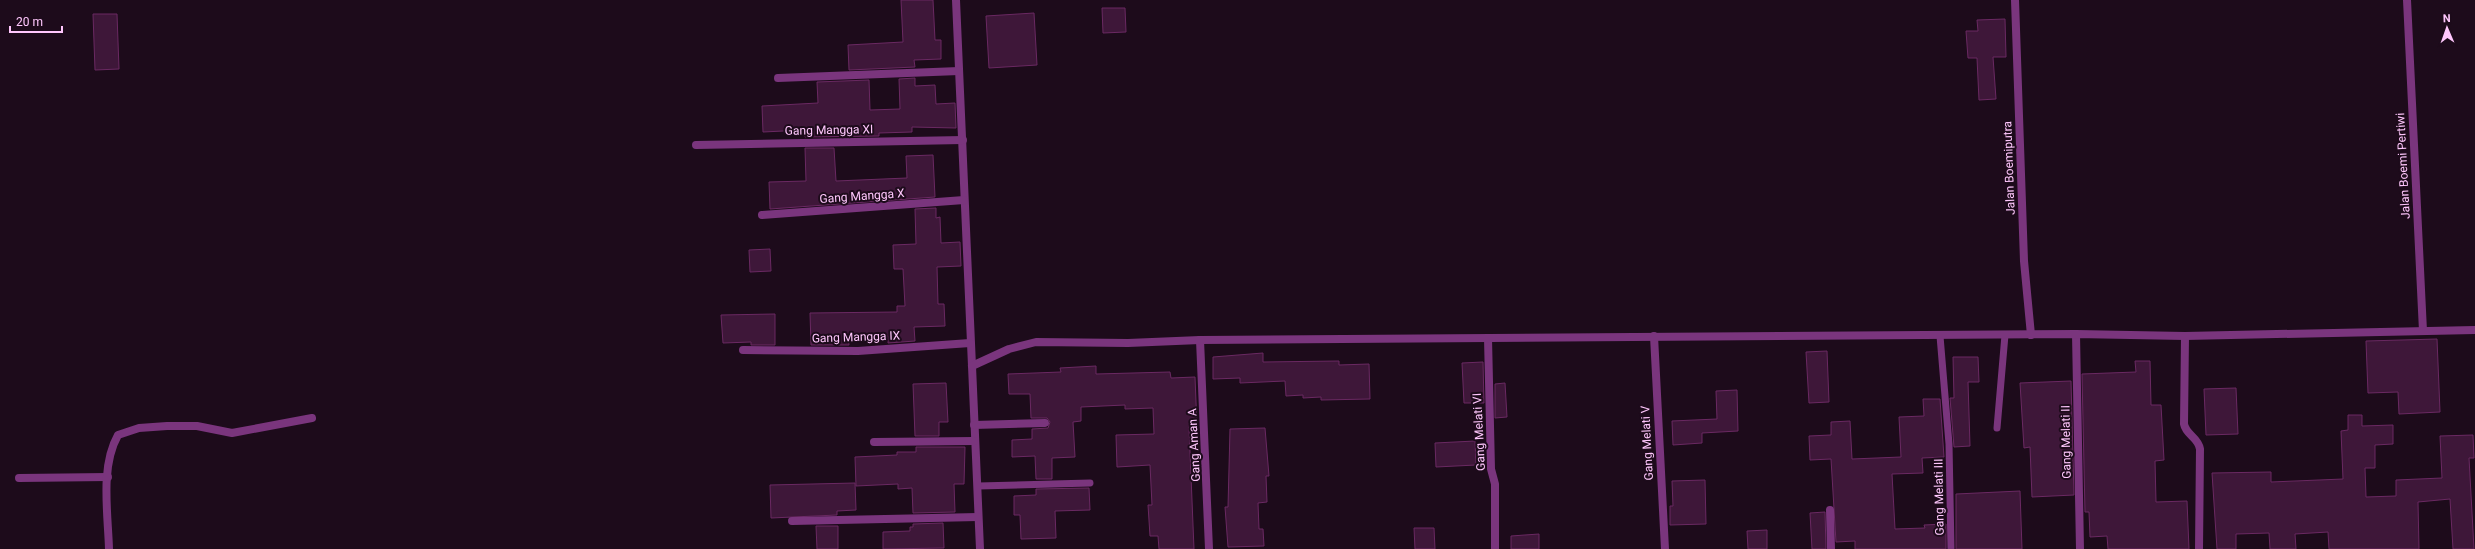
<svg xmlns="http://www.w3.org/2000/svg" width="2475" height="549" viewBox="0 0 2475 549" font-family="Roboto,sans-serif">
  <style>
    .building { fill: #3e1739; stroke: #6a2962 }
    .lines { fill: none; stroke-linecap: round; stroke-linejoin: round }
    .lane { stroke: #7a357d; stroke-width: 7 }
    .street { stroke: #7a357d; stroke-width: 8 }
    .labels { text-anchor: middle; stroke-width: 4; stroke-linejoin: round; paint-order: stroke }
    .street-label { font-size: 12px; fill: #ffc7fd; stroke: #1d0b1b }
  </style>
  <rect width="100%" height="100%" fill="#1d0b1b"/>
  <g class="building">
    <polygon points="901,0 933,0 935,40 941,40 941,59 914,60 915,67 849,70 848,45 903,42"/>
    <polygon points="1102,8 1125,8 1126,32 1103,33"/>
    <polygon points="1034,13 1037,65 989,68 986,16"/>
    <polygon points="93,14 117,14 119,69 95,70"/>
    <polygon points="2005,19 2006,57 1993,57 1996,99 1979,100 1977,58 1968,58 1966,31 1978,31 1977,20"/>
    <polygon points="915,78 915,86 935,85 936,104 955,103 956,128 912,127 912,132 879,133 879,136 805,137 804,130 763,132 762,106 818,103 817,82 869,80 870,110 900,109 899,79"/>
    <polygon points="805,148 834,148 836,181 907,178 906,156 933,155 935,197 770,209 769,182 806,181"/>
    <polygon points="936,208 936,218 940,217 941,243 960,242 961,266 937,267 938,304 944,304 945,326 914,327 915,341 888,343 888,336 848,338 849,345 811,345 810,313 897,312 897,306 905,306 903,269 894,269 893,245 916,244 915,209"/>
    <polygon points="770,249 771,271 750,272 749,250"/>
    <polygon points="775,314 775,345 751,345 751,342 723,343 721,315"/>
    <polygon points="2437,339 2440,412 2399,414 2398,392 2368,393 2366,341"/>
    <polygon points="1827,351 1829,402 1809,403 1806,352"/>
    <polygon points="1263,353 1263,362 1339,361 1339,365 1369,364 1370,399 1321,400 1321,397 1303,398 1303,395 1286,396 1285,381 1240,383 1240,378 1213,379 1213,357"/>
    <polygon points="1953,357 1978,357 1979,382 1968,382 1970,446 1954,447 1950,398 1954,398"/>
    <polygon points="2135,361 2150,361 2151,405 2161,405 2164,460 2155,461 2156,502 2187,501 2189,549 2108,549 2107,536 2090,537 2089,512 2085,512 2082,374 2136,372"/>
    <polygon points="1483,362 1484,403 1464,403 1462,363"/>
    <polygon points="1096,366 1096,374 1170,372 1171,378 1195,377 1197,427 1189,427 1194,549 1159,549 1158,536 1150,536 1148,505 1152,505 1150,465 1117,467 1116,435 1154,434 1153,408 1125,409 1125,405 1081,407 1081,421 1073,422 1075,457 1052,458 1052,479 1036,479 1035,456 1012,457 1012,440 1032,439 1032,429 1048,428 1050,422 1047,418 1031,418 1030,394 1009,394 1008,374 1061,372 1060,368"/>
    <polygon points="2071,381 2074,495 2032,497 2030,447 2024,448 2020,383"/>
    <polygon points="946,383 948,422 939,422 939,436 915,436 913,384"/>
    <polygon points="1505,383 1507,417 1495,418 1495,384"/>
    <polygon points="2236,388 2238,434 2206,435 2204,389"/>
    <polygon points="1737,390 1738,431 1702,433 1702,443 1673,445 1672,421 1717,419 1716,391"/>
    <polygon points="1923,399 1940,399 1944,457 1922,458 1923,473 1892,474 1895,529 1925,528 1924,525 1946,524 1946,549 1855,549 1855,541 1836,542 1831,459 1810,460 1809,436 1831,435 1831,422 1850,421 1852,459 1901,457 1899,417 1924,416"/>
    <polygon points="2348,415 2362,415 2362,426 2393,425 2393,444 2375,445 2375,468 2365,468 2366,497 2396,496 2396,480 2442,478 2440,436 2473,435 2474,458 2469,458 2474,549 2453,549 2450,499 2418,502 2419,549 2329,549 2328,532 2295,534 2296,549 2270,549 2269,533 2236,534 2236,549 2217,549 2212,473 2271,472 2271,482 2343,479 2341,431 2348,430"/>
    <polygon points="1265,428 1269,476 1266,476 1267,502 1258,503 1259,529 1263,529 1264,546 1228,547 1225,507 1228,507 1230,429"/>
    <polygon points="1475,441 1476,465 1436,467 1435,443"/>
    <polygon points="916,447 965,447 964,484 954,484 955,512 913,513 912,488 898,489 898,484 856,486 855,457 897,455 897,452 916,452"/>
    <polygon points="1705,480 1706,524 1670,525 1670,506 1673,506 1672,481"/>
    <polygon points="855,483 856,510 837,511 837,515 771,518 770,485"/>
    <polygon points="1089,488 1090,510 1055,511 1056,538 1021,539 1020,515 1014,515 1014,496 1036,495 1036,489"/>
    <polygon points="2020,491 2022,549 1956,549 1956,494"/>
    <polygon points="1825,512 1826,549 1812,549 1810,513"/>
    <polygon points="943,523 944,548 883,549 883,532 910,531 910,527 913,527 913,524"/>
    <polygon points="816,526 838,526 838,549 817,549"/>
    <polygon points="1414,528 1434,528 1435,549 1415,549"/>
    <polygon points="1767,530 1767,549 1748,549 1747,531"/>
    <polygon points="1539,534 1539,549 1511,549 1511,536"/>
  </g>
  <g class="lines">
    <g class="lane">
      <polyline points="1940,336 1949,444 1951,549"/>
      <polyline points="1997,428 2005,335"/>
      <polyline points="978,486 1090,483"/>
    </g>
    <g class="street">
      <polyline points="956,0 980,549"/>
      <polyline points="2015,0 2024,261 2031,335"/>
      <polyline points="2407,0 2423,331"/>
      <polyline points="778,78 959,71"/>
      <polyline points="696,145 963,140"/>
      <polyline points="762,215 964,200"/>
      <polyline points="2076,334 2080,549"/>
      <polyline points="1654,336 1665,549"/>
      <path d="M 2185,336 L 2184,424 C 2186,435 2198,437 2200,449 L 2199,549"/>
      <polyline points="1488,338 1491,469 1495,484 1495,549"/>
      <polyline points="1200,340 1209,549"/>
      <polyline points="743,350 858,351 970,343"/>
      <polyline points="972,366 1009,349 1036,342 1128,343 1200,340 2076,334 2185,336 2475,330"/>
      <polyline points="974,425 1045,423"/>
      <polyline points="874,442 974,441"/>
      <polyline points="19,478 108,477"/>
      <polyline points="1830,510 1831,549"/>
      <polyline points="792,521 978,517"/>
      <path d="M 109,549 C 108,513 100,467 118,435 L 139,428 L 167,426 L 197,426 L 232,433 L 312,418"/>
    </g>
  </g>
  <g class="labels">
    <g class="street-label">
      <text transform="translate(829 130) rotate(-1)" y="4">Gang Mangga XI</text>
      <text transform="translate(2403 166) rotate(-93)" y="4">Jalan Boemi Pertiwi</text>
      <text transform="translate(2009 168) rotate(-92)" y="4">Jalan Boemiputra</text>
      <text transform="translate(862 196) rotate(-4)" y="4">Gang Mangga X</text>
      <text transform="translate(856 337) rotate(-2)" y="4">Gang Mangga IX</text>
      <text transform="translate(1479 432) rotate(-93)" y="4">Gang Melati VI</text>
      <text transform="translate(2066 442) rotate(-91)" y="4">Gang Melati II</text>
      <text transform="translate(1647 443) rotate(-93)" y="4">Gang Melati V</text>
      <text transform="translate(1194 445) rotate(-93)" y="4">Gang Aman A</text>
      <text transform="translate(1939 497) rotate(-91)" y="4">Gang Melati III</text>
    </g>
  </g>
  <g transform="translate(2447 28) rotate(358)" stroke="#1d0b1b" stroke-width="3" paint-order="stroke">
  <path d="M0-3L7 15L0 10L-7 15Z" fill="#ffc7fd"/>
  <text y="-6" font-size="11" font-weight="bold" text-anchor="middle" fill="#ffc7fd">N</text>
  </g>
  <path d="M10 26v6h52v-6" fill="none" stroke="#ffc7fd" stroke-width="2"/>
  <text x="16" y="26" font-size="12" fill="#ffc7fd" stroke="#1d0b1b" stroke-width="3" paint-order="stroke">20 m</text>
</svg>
